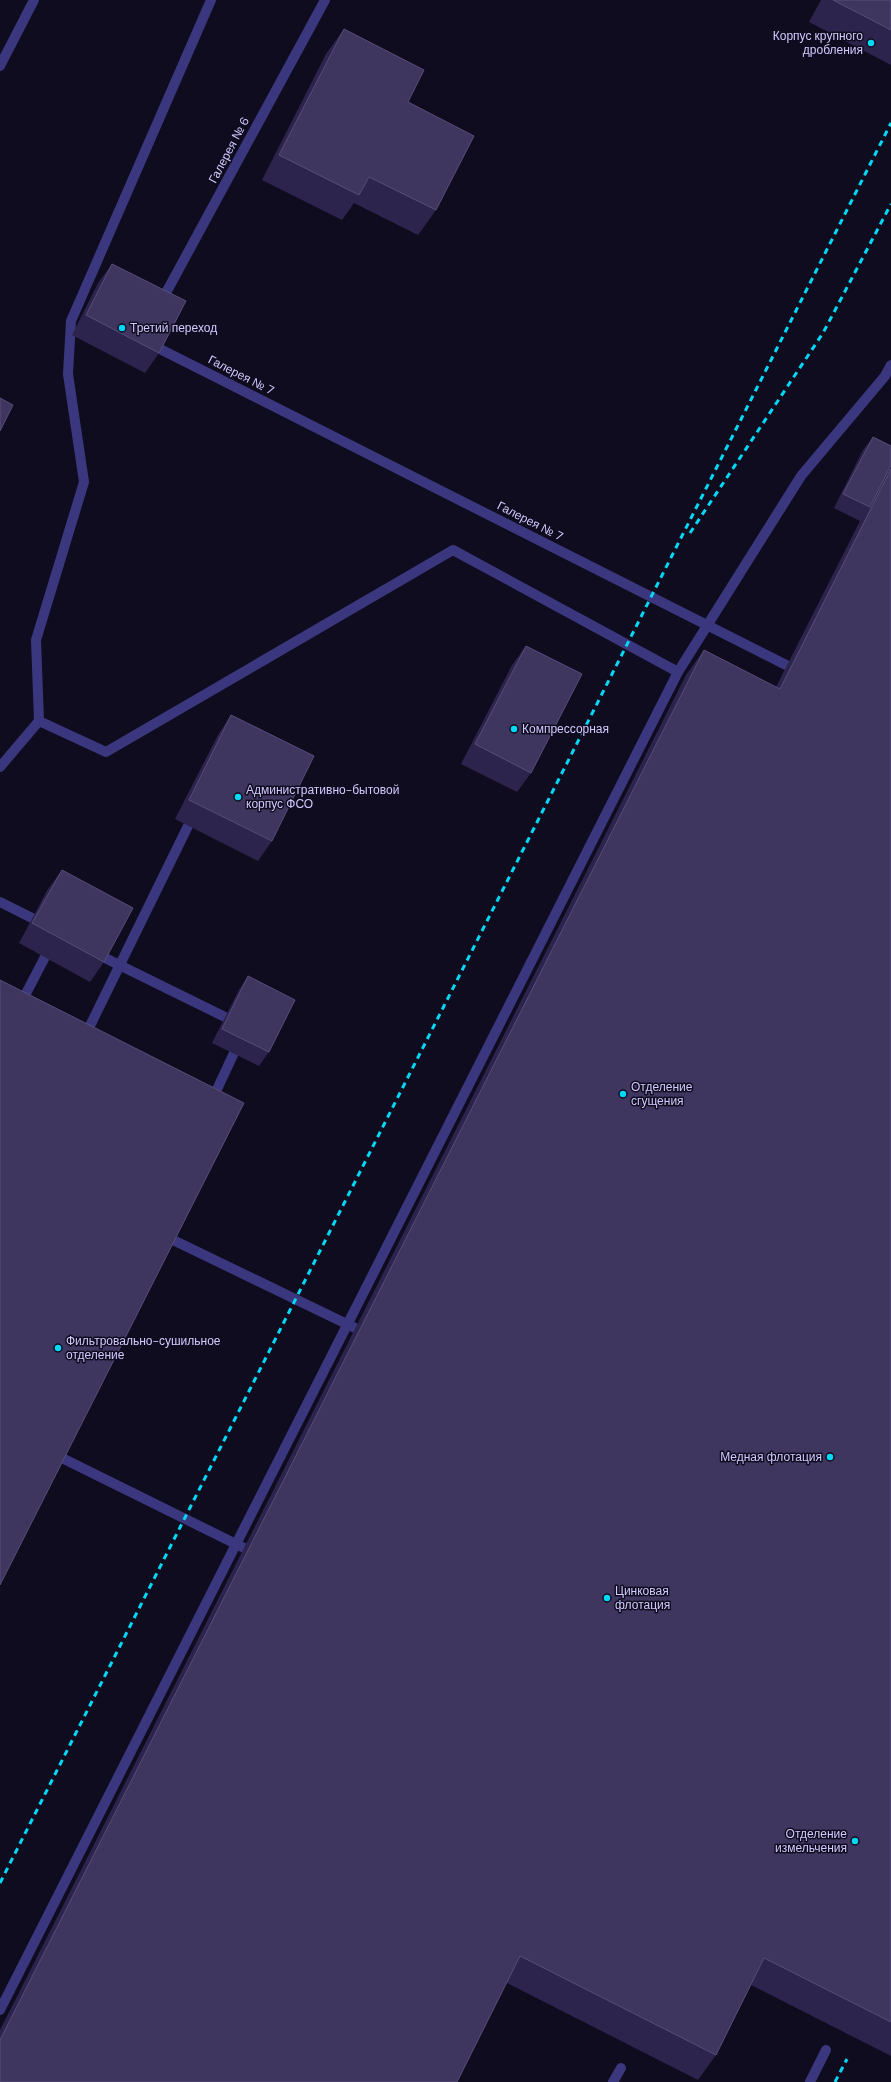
<svg xmlns="http://www.w3.org/2000/svg" width="891" height="2082" viewBox="0 0 891 2082" font-family="'DM Sans',sans-serif">
  <style>
    .lines { fill: none; stroke-linecap: round; stroke-linejoin: round }
    .lane { stroke: #3b377e; stroke-width: 10 }
    .street { stroke: #3b377e; stroke-width: 10 }
    .rail { stroke: #00d8f5; stroke-width: 3; stroke-dasharray: 6 5; stroke-linecap: butt }
    .wall { fill: #2d244d }
    .building { fill: #3f3660; stroke: #564d79 }
    .poi-dot { fill: #00d8f5; stroke: #100c1f; stroke-width: 1.5 }
    .labels { text-anchor: middle; stroke-width: 3; stroke-linejoin: round; paint-order: stroke }
    .poi-label { font-size: 12px; fill: #d1caff; stroke: #100c1f; text-anchor: start }
    .street-label { font-size: 12px; fill: #d1caff; stroke: #100c1f }
  </style>
  <rect width="100%" height="100%" fill="#100c1f"/>
  <g class="lines">
    <g class="lane">
      <polyline points="211,0 71,321 68,374 84,482 36,640 39,721 106,752 453,550 678,672 801,476 885,376 891,365"/>
      <polyline points="0,66 34,0"/>
      <polyline points="0,767 39,721"/>
      <polyline points="0,2010 678,672"/>
      <polyline points="613,2082 621,2068"/>
      <polyline points="810,2082 826,2050"/>
    </g>
    <g class="street">
      <polyline points="161,302 325,0"/>
      <polyline points="158,348 798,671"/>
      <polyline points="0,902 32,918"/>
      <polyline points="103,957 225,1017"/>
      <polyline points="20,1005 45,957"/>
      <polyline points="85,1036 188,826"/>
      <polyline points="212,1100 234,1053"/>
      <polyline points="171,1239 355,1328"/>
      <polyline points="60,1457 244,1548"/>
    </g>
    <g class="rail">
      <polyline points="690,533 823,333 891,204"/>
      <polyline points="0,1883 891,123"/>
      <polyline points="835,2082 847,2059"/>
    </g>
  </g>
  <g class="wall">
    <polygon points="821,0 891,0 891,65 809,22"/>
    <polygon points="344,29 408,102 436,210 418,235 354,203 342,220 262,180 326,54"/>
    <polygon points="112,264 159,353 145,373 72,335 98,283"/>
    <polygon points="873,437 891,446 891,2056 751,1985 716,2055 698,2080 507,1983 0,2082 0,2030 686,675 704,650 776,687 860,521 834,508 863,450"/>
    <polygon points="526,646 531,773 517,792 461,764 512,665"/>
    <polygon points="231,715 272,841 258,861 175,819 218,735"/>
    <polygon points="62,870 104,962 90,982 19,943 48,889"/>
    <polygon points="248,976 269,1052 259,1066 212,1043 239,990"/>
  </g>
  <g class="building">
    <polygon points="833,0 891,0 891,30"/>
    <polygon points="344,29 424,70 408,102 474,136 436,210 369,177 359,195 279,155"/>
    <polygon points="112,264 186,301 159,353 86,315"/>
    <polygon points="0,398 13,405 0,431"/>
    <polygon points="873,437 891,446 891,465 870,507 843,494"/>
    <polygon points="891,469 891,2022 764,1958 716,2055 520,1956 457,2082 0,2082 0,2040 704,650 780,689"/>
    <polygon points="526,646 582,674 531,773 475,744"/>
    <polygon points="231,715 314,756 272,841 189,800"/>
    <polygon points="62,870 133,908 104,962 32,923"/>
    <polygon points="248,976 295,1000 269,1052 222,1029"/>
    <polygon points="0,980 244,1103 0,1585"/>
  </g>
  <g class="poi-dot">
    <circle cx="871" cy="43" r="4"/>
    <circle cx="122" cy="328" r="4"/>
    <circle cx="514" cy="729" r="4"/>
    <circle cx="238" cy="797" r="4"/>
    <circle cx="623" cy="1094" r="4"/>
    <circle cx="58" cy="1348" r="4"/>
    <circle cx="830" cy="1457" r="4"/>
    <circle cx="607" cy="1598" r="4"/>
    <circle cx="855" cy="1841" r="4"/>
  </g>
  <g class="labels">
    <g class="poi-label">
      <text x="863" y="40" text-anchor="end">Корпус крупного<tspan x="863" dy="14">дробления</tspan></text>
      <text x="130" y="332">Третий переход</text>
      <text x="522" y="733">Компрессорная</text>
      <text x="246" y="794">Административно-бытовой<tspan x="246" dy="14">корпус ФСО</tspan></text>
      <text x="631" y="1091">Отделение<tspan x="631" dy="14">сгущения</tspan></text>
      <text x="66" y="1345">Фильтровально-сушильное<tspan x="66" dy="14">отделение</tspan></text>
      <text x="822" y="1461" text-anchor="end">Медная флотация</text>
      <text x="615" y="1595">Цинковая<tspan x="615" dy="14">флотация</tspan></text>
      <text x="847" y="1838" text-anchor="end">Отделение<tspan x="847" dy="14">измельчения</tspan></text>
    </g>
    <g class="street-label">
      <text transform="translate(229 150) rotate(-62)" y="4">Галерея № 6</text>
      <text transform="translate(241 375) rotate(27)" y="4">Галерея № 7</text>
      <text transform="translate(530 521) rotate(27)" y="4">Галерея № 7</text>
    </g>
  </g>
</svg>
